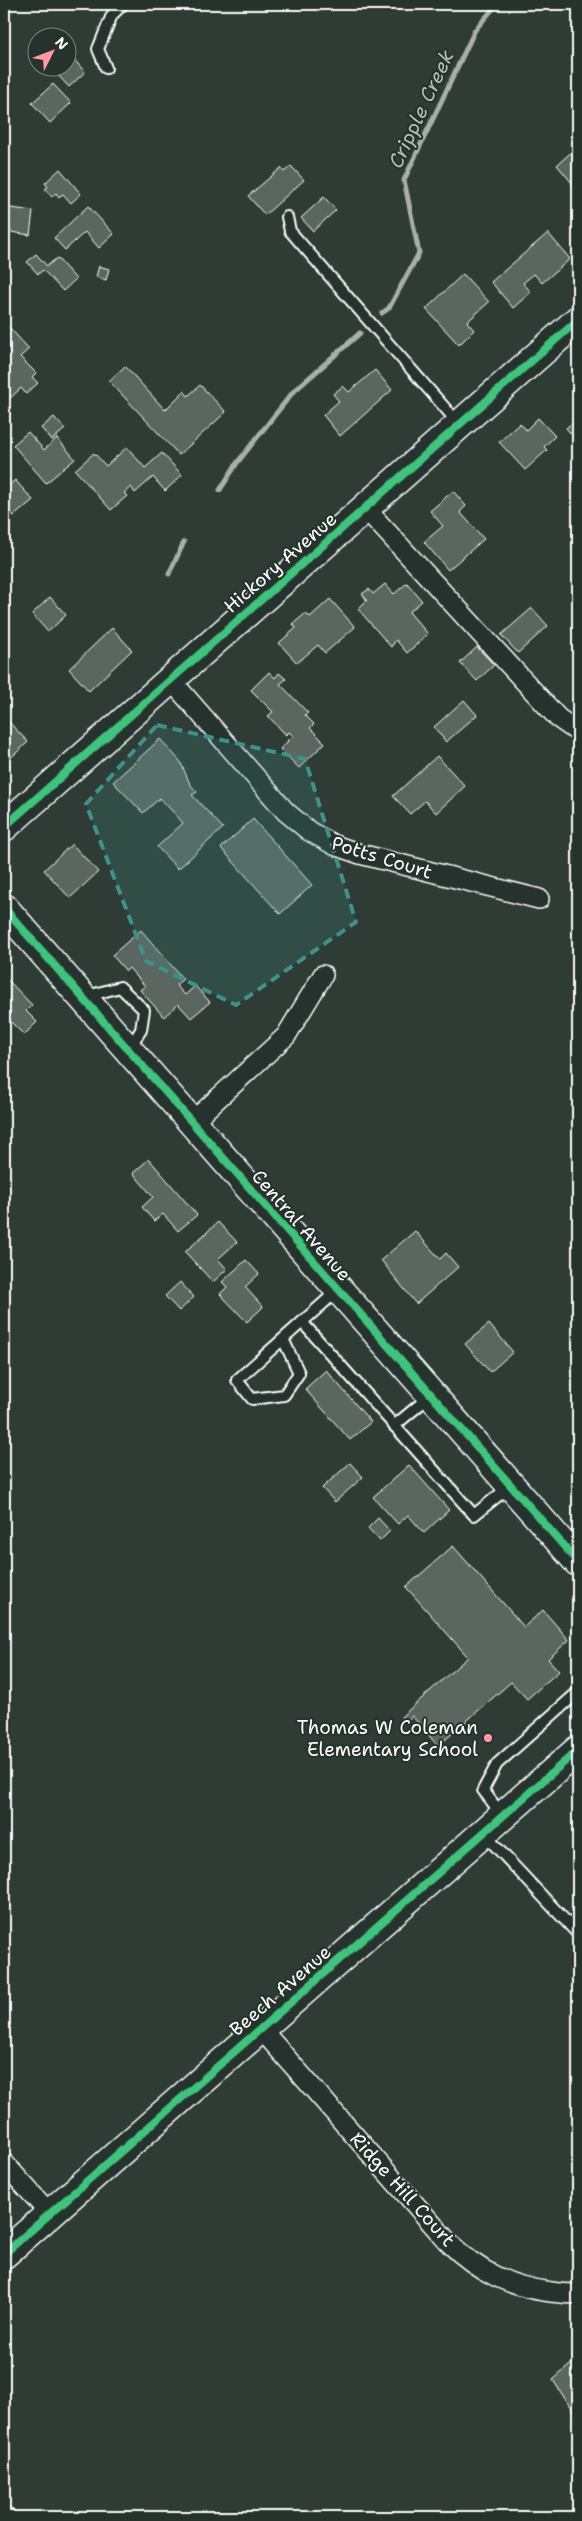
<svg xmlns="http://www.w3.org/2000/svg" width="582" height="2521" viewBox="0 0 582 2521" font-family="'Shantell Sans',sans-serif">
  <style>
    .lines { fill: none; stroke-linecap: round; stroke-linejoin: round }
    .stream { stroke: #a9afac; stroke-width: 5 }
    .building { fill: #5b6661; stroke: #fff }
    .lane-casing { stroke: #fff; stroke-width: 14 }
    .street-casing { stroke: #fff; stroke-width: 22 }
    .secondary-casing { stroke: #fff; stroke-width: 31 }
    .lane { stroke: #26332d; stroke-width: 10 }
    .street { stroke: #26332d; stroke-width: 19 }
    .secondary { stroke: #26332d; stroke-width: 28 }
    .cycleway-casing { stroke: #26332d; stroke-width: 11 }
    .cycleway { stroke: #40c37c; stroke-width: 8 }
    .marked { fill: #3f918b; fill-opacity: 0.2; stroke: #3f918b; stroke-width: 4; stroke-dasharray: 10 6; stroke-linejoin: round }
    .poi-dot { fill: #ff9aa2; stroke: #26332d; stroke-width: 2 }
    .labels { text-anchor: middle; stroke-width: 4; stroke-linejoin: round; paint-order: stroke }
    .street-label { font-size: 19px; fill: #fff; stroke: #26332d }
    .poi-label { font-size: 19px; fill: #fff; stroke: #26332d; text-anchor: end }
    .water-label { font-size: 20px; font-style: italic; fill: #b8bcba; stroke: #26332d }
  </style>
  <rect width="100%" height="100%" fill="#2f3b35"/>
  <filter id="ink" filterUnits="userSpaceOnUse"><feTurbulence type="fractalNoise" baseFrequency=".02" numOctaves="2"/><feDisplacementMap in="SourceGraphic" scale="10" xChannelSelector="R" yChannelSelector="G"/><feConvolveMatrix kernelMatrix="1 2 1 2 8 2 1 2 1" color-interpolation-filters="sRGB"/></filter>
  <g filter="url(#ink)">
    <g class="lines">
      <g class="stream">
        <polyline points="382,313 389,308 419,253 404,180 475,30 497,4"/>
        <polyline points="220,490 237,463 293,392 360,333"/>
        <polyline points="169,574 184,542"/>
      </g>
    </g>
    <g class="building">
      <polygon points="72,57 85,72 69,87 55,72 61,68 68,68 68,62"/>
      <polygon points="53,84 71,103 50,123 32,103"/>
      <polygon points="577,147 578,149 578,190 557,165"/>
      <polygon points="291,166 304,180 265,215 248,196 281,168 284,172"/>
      <polygon points="60,169 81,194 71,203 63,194 59,197 56,193 52,197 45,189 48,187 45,183"/>
      <polygon points="324,197 336,210 313,231 301,218"/>
      <polygon points="88,206 114,234 99,248 85,232 65,250 54,238"/>
      <polygon points="4,207 33,211 30,235 4,231"/>
      <polygon points="548,233 570,259 542,283 534,274 523,283 531,292 513,308 491,282"/>
      <polygon points="36,254 47,266 57,258 76,279 63,291 43,270 38,274 27,262"/>
      <polygon points="99,266 109,269 106,280 96,277"/>
      <polygon points="463,274 489,302 467,322 474,330 459,345 426,309"/>
      <polygon points="8,326 29,349 20,357 36,373 32,377 38,383 26,394 21,388 4,404 4,330"/>
      <polygon points="125,366 165,410 184,391 188,396 200,385 226,412 179,455 109,381"/>
      <polygon points="375,370 392,390 340,436 323,415 339,401 333,394 343,386 349,392"/>
      <polygon points="54,417 65,429 52,440 41,428"/>
      <polygon points="538,418 555,436 544,447 547,450 525,470 499,442 520,423 526,430"/>
      <polygon points="578,418 578,442 566,428"/>
      <polygon points="28,432 44,450 57,438 75,459 46,483 13,445"/>
      <polygon points="127,447 145,468 162,453 182,475 165,491 153,477 135,493 131,487 124,493 127,496 111,510 75,470 94,453 106,466"/>
      <polygon points="15,480 33,500 14,516 4,505 4,490"/>
      <polygon points="453,491 466,506 460,512 484,539 448,570 424,542 443,526 430,511"/>
      <polygon points="407,583 422,601 409,612 428,634 407,653 396,640 391,647 358,609 367,600 362,594 369,589 373,594 385,584 394,594"/>
      <polygon points="50,597 66,615 48,632 32,614"/>
      <polygon points="330,599 355,627 325,653 318,645 297,663 279,643 296,628 293,624 306,613 310,617"/>
      <polygon points="532,608 548,626 518,653 501,635"/>
      <polygon points="112,628 132,650 89,691 69,669"/>
      <polygon points="477,647 494,665 477,681 460,663"/>
      <polygon points="269,672 275,678 279,673 286,679 280,684 308,713 305,715 314,724 310,728 325,743 299,768 280,749 293,736 289,732 286,735 268,716 273,712 251,690"/>
      <polygon points="464,700 477,715 446,742 434,727"/>
      <polygon points="6,719 28,742 4,764 4,721"/>
      <polygon points="160,739 180,761 190,784 197,792 192,795 223,828 178,869 157,847 183,823 160,798 143,813 113,782"/>
      <polygon points="437,756 465,786 436,813 425,801 410,814 393,796"/>
      <polygon points="253,819 312,885 280,914 221,848"/>
      <polygon points="72,844 98,872 70,898 44,870"/>
      <polygon points="141,930 183,979 176,985 185,995 195,986 210,1002 191,1018 178,1004 164,1017 140,990 145,986 129,968 126,971 112,955"/>
      <polygon points="4,976 32,1005 26,1011 37,1022 24,1035 4,1015"/>
      <polygon points="149,1159 197,1215 178,1231 163,1214 154,1221 142,1207 153,1197 133,1173"/>
      <polygon points="218,1222 237,1242 218,1259 227,1269 213,1282 185,1252"/>
      <polygon points="415,1231 440,1259 446,1253 458,1267 416,1304 381,1260"/>
      <polygon points="246,1260 259,1274 245,1287 263,1307 247,1322 220,1294 227,1287 222,1282"/>
      <polygon points="180,1282 194,1297 179,1311 165,1296"/>
      <polygon points="489,1324 513,1352 490,1372 465,1344"/>
      <polygon points="326,1370 371,1422 350,1440 305,1389"/>
      <polygon points="350,1463 363,1477 335,1502 322,1488"/>
      <polygon points="409,1465 449,1510 424,1533 408,1515 398,1524 373,1497"/>
      <polygon points="378,1518 390,1531 380,1541 368,1528"/>
      <polygon points="453,1546 524,1627 543,1610 569,1640 548,1659 559,1671 527,1699 511,1682 438,1746 412,1716 405,1722 401,1717 468,1657 406,1587"/>
      <polygon points="578,2358 578,2419 553,2380"/>
    </g>
    <g class="lines">
      <g class="lane-casing">
        <g id="lane">
          <polyline points="106,68 98,49 112,15 123,4"/>
          <polyline points="287,217 290,231 459,424"/>
          <polyline points="84,997 120,987 144,1010 141,1030 129,1048"/>
          <polyline points="302,1322 474,1515 509,1487"/>
          <polyline points="283,1339 299,1373 284,1395 252,1399 237,1380 337,1291"/>
          <polyline points="394,1426 430,1396"/>
          <polyline points="502,1815 483,1790 497,1764 578,1692"/>
          <polyline points="484,1834 578,1934"/>
        </g>
      </g>
      <g class="street-casing">
        <g id="street">
          <polyline points="365,508 558,718 578,732"/>
          <polyline points="171,680 286,812 309,831 334,845 360,854 539,899"/>
          <polyline points="191,1123 286,1036 323,975"/>
          <path d="M 261,2029 L 448,2242 C 478,2271 509,2287 551,2292 C 560,2293 569,2295 578,2293"/>
          <polyline points="4,2163 50,2214"/>
          <polyline points="4,2516 5,2517"/>
        </g>
      </g>
      <g class="secondary-casing">
        <g id="secondary">
          <polyline points="4,827 578,320"/>
          <polyline points="4,908 578,1562"/>
          <polyline points="4,2254 578,1750"/>
        </g>
      </g>
      <use href="#lane" class="lane"/>
      <use href="#street" class="street"/>
      <use href="#secondary" class="secondary"/>
      <g class="cycleway-casing">
        <g id="cycleway">
          <polyline points="4,827 578,320"/>
          <polyline points="4,908 578,1562"/>
          <polyline points="4,2254 578,1750"/>
        </g>
      </g>
      <use href="#cycleway" class="cycleway"/>
    </g>
  </g>
  <path class="marked" d="M 157,725 L 305,759 L 356,922 L 236,1005 L 146,961 L 86,804 Z"/>
  <circle class="poi-dot" cx="488" cy="1738" r="5"/>
  <g class="labels">
    <g class="street-label">
      <text transform="translate(280 562) rotate(-41)" y="7">Hickory Avenue</text>
      <text transform="translate(382 857) rotate(17)" y="7">Potts Court</text>
      <text transform="translate(302 1225) rotate(49)" y="7">Central Avenue</text>
      <text transform="translate(280 1990) rotate(-41)" y="7">Beech Avenue</text>
      <text transform="translate(403 2189) rotate(48)" y="7">Ridge Hill Court</text>
    </g>
    <g class="poi-label">
      <text x="478" y="1734">Thomas W Coleman<tspan x="478" dy="22">Elementary School</tspan></text>
    </g>
    <g class="water-label">
      <text transform="translate(421 109) rotate(-65)" y="7">Cripple Creek</text>
    </g>
  </g>
  <rect width="582" height="2521" fill="none" stroke="#26332d" stroke-width="20"/>
  <rect x="10" y="10" width="562" height="2501" fill="none" stroke="#fff" stroke-width="2" filter="url(#ink)"/>
  <g transform="translate(52 52) rotate(48)"><circle r="24" fill="#26332d" stroke="#7d8581"/>
  <path d="M0-4L9 19L0 12L-9 19Z" fill="#ff9aa2"/>
  <text y="-8" font-size="14" font-weight="bold" text-anchor="middle" fill="#ffffff">N</text>
  </g>
</svg>
